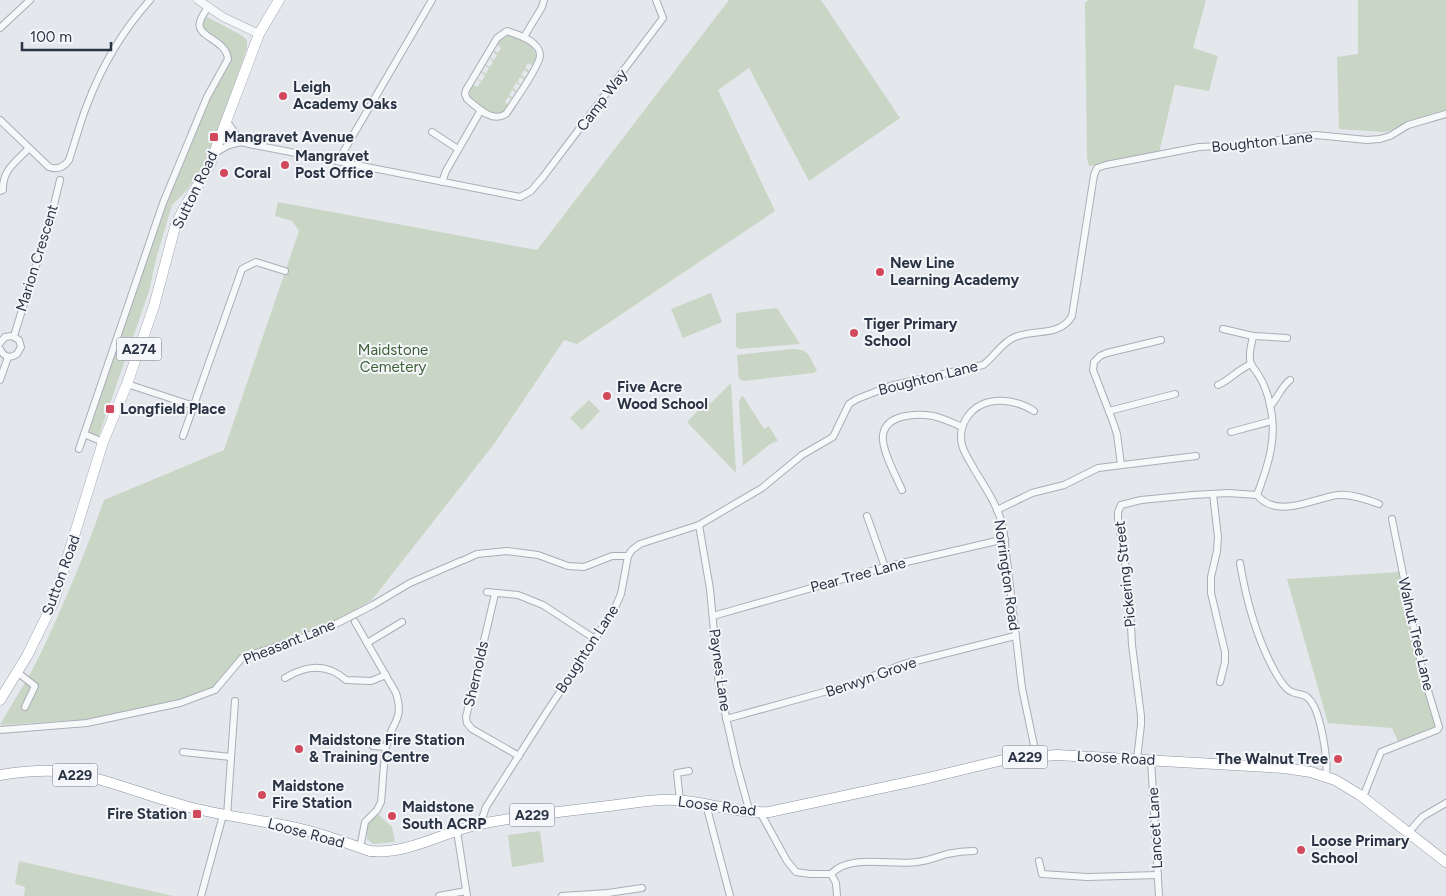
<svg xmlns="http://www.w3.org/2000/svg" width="1446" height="896" viewBox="0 0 1446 896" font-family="Figtree,sans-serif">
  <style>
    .green { fill: #c9d6c5 }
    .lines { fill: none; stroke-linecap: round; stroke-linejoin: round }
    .minor-casing { stroke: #a9aeb7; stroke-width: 8 }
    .tertiary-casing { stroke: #a9aeb7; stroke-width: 9 }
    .primary-casing { stroke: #a3abb8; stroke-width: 11 }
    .trunk-casing { stroke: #8b94a3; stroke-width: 11 }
    .minor { stroke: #f7f8fa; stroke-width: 6 }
    .tertiary { stroke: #f7f8fa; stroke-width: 8 }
    .primary { stroke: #fff; stroke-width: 10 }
    .trunk { stroke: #fff; stroke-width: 10 }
    .poi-dot { fill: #d1495b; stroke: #f4f6f9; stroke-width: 2 }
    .labels { text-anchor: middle; stroke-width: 4; stroke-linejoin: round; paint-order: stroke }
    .shield { fill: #f4f6f9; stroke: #676e7b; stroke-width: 1 }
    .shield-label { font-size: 14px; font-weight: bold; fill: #2b3445 }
    .poi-label { font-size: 15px; font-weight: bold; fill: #2b3445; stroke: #f4f6f9; text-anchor: start }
    .street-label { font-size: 15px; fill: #2b3445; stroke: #f4f6f9 }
    .park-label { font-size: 15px; fill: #3f6138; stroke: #f4f6f9 }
  </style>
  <rect width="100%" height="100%" fill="#e4e7ec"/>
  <g class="green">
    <path d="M 729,0 L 821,0 L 900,118 L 809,181 L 749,68 L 718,90 L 775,211 L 577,344 L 564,340 L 494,444 L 371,601 L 321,629 L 241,656 L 214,688 L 180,701 L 93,719 L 0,725 C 13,702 28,679 40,655 C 64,604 86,552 104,500 L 224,450 L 299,231 L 292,221 L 275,216 L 278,202 L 537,250 Z"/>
    <polygon points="1089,0 1206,0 1193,48 1218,56 1209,91 1175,85 1159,153 1089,166 1087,158 1085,3"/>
    <polygon points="1358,0 1446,0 1446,110 1386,132 1339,129 1337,57 1358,54"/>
    <polygon points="207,17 241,35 247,40 247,48 223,116 205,162 187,190 172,205 156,259 149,291 98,438 89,434 88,430 166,202 204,109 230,63 229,52 224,44 203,32 202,28 203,20"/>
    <path d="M 509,35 C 515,36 519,39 524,42 C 535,48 539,54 533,66 L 528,63 L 525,68 L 530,71 L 529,73 L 524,70 L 521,75 L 526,78 L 525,80 L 520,77 L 517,82 L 522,85 L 521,86 L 516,83 L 513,88 L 518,92 L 517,93 L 512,90 L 509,95 L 514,99 L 513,100 L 508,97 L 505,102 L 510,106 L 506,111 L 496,116 L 471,102 L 469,91 L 472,84 L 477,87 L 481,82 L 477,78 L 482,81 L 485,75 L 480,72 L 481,71 L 486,74 L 489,68 L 484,65 L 485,64 L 490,67 L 493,62 L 489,57 L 494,60 L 497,55 L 492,51 L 493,50 L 498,53 L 501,48 L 496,44 L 505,36 Z"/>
    <polygon points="711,293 722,322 683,338 671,309"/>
    <polygon points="777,308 800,344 739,349 736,346 736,313"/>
    <path d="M 792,349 C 809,348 809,357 817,370 L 814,373 L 743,381 L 739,379 L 737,355 Z"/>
    <polygon points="731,383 736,473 687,422 708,400 711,403"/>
    <polygon points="743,396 764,429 769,426 778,441 770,444 743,466 739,403 741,397"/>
    <polygon points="589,400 600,411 582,430 570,418"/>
    <polygon points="1399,572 1436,726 1430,729 1430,730 1398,741 1392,728 1328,723 1287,579"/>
    <path d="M 378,814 L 392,827 L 395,842 L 373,844 L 367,839 L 367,833 L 365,833 C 367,825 369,816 378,814 Z"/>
    <polygon points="540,831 544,862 512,867 508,835"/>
    <polygon points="19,861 173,896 24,896 25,887 15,884"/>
  </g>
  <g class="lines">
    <g class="minor-casing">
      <g id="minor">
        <polyline points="0,28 30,0"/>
        <path d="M 507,31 C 517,35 528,37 535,45 C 538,47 540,52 540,56 C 539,67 514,102 506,114 C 492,123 478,108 467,99 L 465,94 L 466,90 L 497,38 Z"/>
        <polyline points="524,37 542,7 544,0"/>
        <path d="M 0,120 L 49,167 C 57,170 64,167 69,160 C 75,142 80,123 87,105 C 101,68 123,30 150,0"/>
        <polyline points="226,120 241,142 254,145 520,197 531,191 543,177 663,18 656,0"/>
        <polyline points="432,132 458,149"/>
        <polyline points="215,153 229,145 241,142"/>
        <polyline points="338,161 432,0"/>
        <polyline points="442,182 446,171 481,110"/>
        <path d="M 0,191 L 3,190 C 2,170 16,162 28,149"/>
        <polyline points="1223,329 1253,336 1287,338"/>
        <polyline points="14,336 51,217 60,180"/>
        <path d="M 1253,336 C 1252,343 1249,351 1250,359 C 1250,366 1256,370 1259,376 C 1264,384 1268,395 1270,405 C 1278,436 1268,466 1257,495"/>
        <path d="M 0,343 L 5,337 L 12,336 L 19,340 L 21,347 L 17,354 C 10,359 4,357 0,349"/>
        <polyline points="0,380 8,357"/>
        <polyline points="127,384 194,406"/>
        <path d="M 1218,385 C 1229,381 1237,370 1251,364"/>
        <path d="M 1270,406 C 1278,398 1281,387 1290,380"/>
        <path d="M 1034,411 C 1020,402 999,397 983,404 C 967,411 958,428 962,445 C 964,453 970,461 974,469 C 985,487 998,506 1003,527 L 1022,688 L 1036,755"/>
        <polyline points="1109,411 1175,394"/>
        <polyline points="1231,432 1272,421"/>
        <polyline points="84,434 103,442"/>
        <polyline points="183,436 242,269 256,262 285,271"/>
        <path d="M 79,449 L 163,203 L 207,97 L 228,59 C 226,39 195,37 200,22 C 201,17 205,12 208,7"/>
        <polyline points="1121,465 1117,434 1113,422 1093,370 1094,362 1100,356 1107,353 1161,340"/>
        <path d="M 902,490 C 896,476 881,449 883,435 C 886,414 917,413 933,416 C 943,418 953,423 962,427"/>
        <polyline points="1213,494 1218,537 1217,551 1211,577 1211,593 1225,652 1225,662 1220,682"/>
        <polyline points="997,510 1032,493 1064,485 1098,468 1196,456"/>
        <polyline points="867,516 885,567"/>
        <polyline points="699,525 710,589 719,686 737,766 750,813"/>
        <polyline points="464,560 477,554 507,551 538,555 568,566 584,567 612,556 628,556"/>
        <path d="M 1240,563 C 1246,599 1256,636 1273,668 C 1277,675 1284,689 1292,692 C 1298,695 1305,693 1309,699 C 1321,711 1328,760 1326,776"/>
        <polyline points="487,592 518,595 543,605 595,639"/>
        <polyline points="495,594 466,717 467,723 472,729 519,756"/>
        <polyline points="713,616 885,567 1005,539"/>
        <path d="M 355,622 L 396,693 C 405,722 390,722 386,748 C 383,766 383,784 381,802 L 377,810 L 365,822 L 360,848"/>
        <polyline points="367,643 402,622"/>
        <polyline points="17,672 35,686 25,707"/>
        <path d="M 285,678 C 306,665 327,663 346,680 L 371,681 L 386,675"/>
        <polyline points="726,719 849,685 904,664 1015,636"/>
        <polyline points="0,730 87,723 180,703 215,690 242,658 322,631 373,605 410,583 461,561"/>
        <polyline points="373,746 386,747"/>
        <polyline points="183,752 231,757"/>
        <path d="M 1137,759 L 1141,725 L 1141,716 L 1132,645 L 1129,587 L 1118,518 L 1118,512 L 1121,505 L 1141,500 L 1193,495 L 1228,493 L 1257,495 C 1278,520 1313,498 1338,495 C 1352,494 1366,499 1379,504"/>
        <polyline points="1151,760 1159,896"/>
        <polyline points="1363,797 1381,752 1437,730 1439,727 1423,674 1392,519"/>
        <polyline points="680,801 677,773 689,771"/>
        <polyline points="709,805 708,812 730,896"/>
        <polyline points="760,812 787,861 796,872 810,874 831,874"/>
        <polyline points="227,816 235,701"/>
        <path d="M 482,824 L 482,819 L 486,807 L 546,713 L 614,610 L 621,594 L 628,556 L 632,550 L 640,544 L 699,525 L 762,488 L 802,455 L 833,437 L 849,404 L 857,399 L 890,386 L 983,365 C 994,357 1002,342 1015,337 C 1035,329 1060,337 1072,316 L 1094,175 L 1097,168 L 1106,165 L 1199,147 L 1245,145 L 1300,137 L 1316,135 L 1367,140 L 1380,139 L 1390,136 L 1408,125 L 1446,114"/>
        <polyline points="457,831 467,896"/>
        <polyline points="1409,832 1422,817 1446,803"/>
        <polyline points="1039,861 1042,874 1087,877 1158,875"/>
        <path d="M 831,874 C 850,853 891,866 917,862 C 927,861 937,857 947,854 C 956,852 965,851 974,851"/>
        <polyline points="831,874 836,883 837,896"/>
        <polyline points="201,896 223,815"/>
        <polyline points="439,896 466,891"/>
        <polyline points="562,896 608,893 642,888"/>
      </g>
    </g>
    <g class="tertiary-casing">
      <polyline id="tertiary" points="198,0 223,17 259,34"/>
    </g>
    <g class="primary-casing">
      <polyline id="primary" points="0,700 27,656 54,601 103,442 127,384 154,306 175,227 182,212 210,164 259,34 279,0"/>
    </g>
    <g class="trunk-casing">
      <path id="trunk" d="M 0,775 C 19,772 38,770 57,771 C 101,776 143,795 185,806 C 225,817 265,820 305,830 C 327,835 348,844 370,851 C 406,855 442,833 476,825 C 517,816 558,812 600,807 C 620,805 640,801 660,800 C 697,798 732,814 769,812 L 928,778 L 1007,759 L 1057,755 L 1284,768 L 1311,772 L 1335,780 L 1360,795 L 1446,862"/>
    </g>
    <use href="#minor" class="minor"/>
    <use href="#tertiary" class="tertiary"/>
    <use href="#primary" class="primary"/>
    <use href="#trunk" class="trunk"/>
  </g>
  <g class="poi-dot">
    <circle cx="283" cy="96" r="5"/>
    <rect x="209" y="132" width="10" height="10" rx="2.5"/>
    <circle cx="285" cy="165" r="5"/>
    <circle cx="224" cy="173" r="5"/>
    <circle cx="880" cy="272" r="5"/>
    <circle cx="854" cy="333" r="5"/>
    <circle cx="607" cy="396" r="5"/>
    <rect x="105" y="404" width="10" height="10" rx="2.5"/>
    <circle cx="299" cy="749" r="5"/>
    <circle cx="1338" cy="759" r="5"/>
    <circle cx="262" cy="795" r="5"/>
    <rect x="192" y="809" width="10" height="10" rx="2.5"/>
    <circle cx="392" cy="816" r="5"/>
    <circle cx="1301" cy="850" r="5"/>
  </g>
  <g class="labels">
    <g class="shield">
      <rect x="116.5" y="337.5" width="45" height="23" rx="4"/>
      <rect x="1002.5" y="745.5" width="45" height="23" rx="4"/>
      <rect x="52.5" y="763.5" width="45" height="23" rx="4"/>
      <rect x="509.5" y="803.5" width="45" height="23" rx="4"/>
    </g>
    <g class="shield-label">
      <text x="139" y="354">A274</text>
      <text x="1025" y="762">A229</text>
      <text x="75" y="780">A229</text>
      <text x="532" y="820">A229</text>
    </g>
    <g class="poi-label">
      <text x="293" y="92">Leigh<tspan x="293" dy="17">Academy Oaks</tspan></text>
      <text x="224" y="142">Mangravet Avenue</text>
      <text x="295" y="161">Mangravet<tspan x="295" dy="17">Post Office</tspan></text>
      <text x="234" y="178">Coral</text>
      <text x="890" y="268">New Line<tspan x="890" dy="17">Learning Academy</tspan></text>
      <text x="864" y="329">Tiger Primary<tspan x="864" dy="17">School</tspan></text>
      <text x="617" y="392">Five Acre<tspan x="617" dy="17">Wood School</tspan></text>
      <text x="120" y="414">Longfield Place</text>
      <text x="309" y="745">Maidstone Fire Station<tspan x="309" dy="17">&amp; Training Centre</tspan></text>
      <text x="1328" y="764" text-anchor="end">The Walnut Tree</text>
      <text x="272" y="791">Maidstone<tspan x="272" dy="17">Fire Station</tspan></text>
      <text x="402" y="812">Maidstone<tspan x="402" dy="17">South ACRP</tspan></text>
      <text x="187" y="819" text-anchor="end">Fire Station</text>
      <text x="1311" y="846">Loose Primary<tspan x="1311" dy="17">School</tspan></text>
    </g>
    <g class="street-label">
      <text transform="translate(602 100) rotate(-53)" y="5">Camp Way</text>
      <text transform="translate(1262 142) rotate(-6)" y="5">Boughton Lane</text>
      <text transform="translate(195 190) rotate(-64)" y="5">Sutton Road</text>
      <text transform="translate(37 258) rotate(-73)" y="5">Marion Crescent</text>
      <text transform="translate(928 378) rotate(-14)" y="5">Boughton Lane</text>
      <text transform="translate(1125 574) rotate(-96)" y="5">Pickering Street</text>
      <text transform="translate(61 575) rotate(-70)" y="5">Sutton Road</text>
      <text transform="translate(858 575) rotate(-15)" y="5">Pear Tree Lane</text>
      <text transform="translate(1007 575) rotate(82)" y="5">Norrington Road</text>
      <text transform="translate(1416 634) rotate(77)" y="5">Walnut Tree Lane</text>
      <text transform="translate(289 642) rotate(-22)" y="5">Pheasant Lane</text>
      <text transform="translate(587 649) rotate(-57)" y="5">Boughton Lane</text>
      <text transform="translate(720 670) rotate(82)" y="5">Paynes Lane</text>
      <text transform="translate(476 674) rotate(-77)" y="5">Shernolds</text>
      <text transform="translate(871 677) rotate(-19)" y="5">Berwyn Grove</text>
      <text transform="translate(1116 758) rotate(3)" y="5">Loose Road</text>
      <text transform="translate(717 806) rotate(7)" y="5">Loose Road</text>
      <text transform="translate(1155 828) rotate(-93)" y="5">Lancet Lane</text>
      <text transform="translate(306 833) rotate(15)" y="5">Loose Road</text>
    </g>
    <g class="park-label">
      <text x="393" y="355">Maidstone<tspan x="393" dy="17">Cemetery</tspan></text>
    </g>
  </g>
  <path d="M22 42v8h89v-8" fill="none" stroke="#2b3445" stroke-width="2.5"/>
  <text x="30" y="42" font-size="15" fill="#2b3445" stroke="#f4f6f9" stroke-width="4" paint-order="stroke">100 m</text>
</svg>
